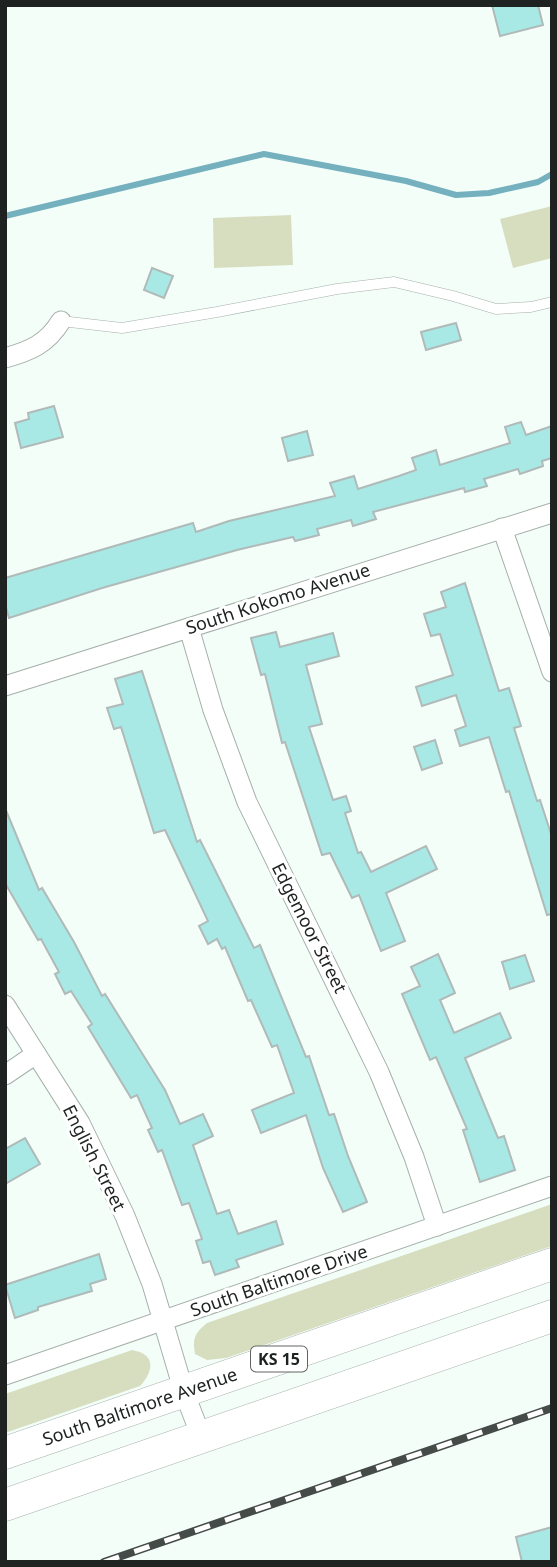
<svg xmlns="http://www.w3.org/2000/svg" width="557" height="1567" viewBox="0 0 557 1567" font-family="'Noto Sans',sans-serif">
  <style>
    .green { fill: #d7dec0 }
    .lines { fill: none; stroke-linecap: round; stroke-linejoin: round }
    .stream { stroke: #75b0bf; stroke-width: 6 }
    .building { fill: #a9e9e5; stroke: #afbab9; stroke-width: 2 }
    .lane-casing { stroke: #a6b0ab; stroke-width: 11 }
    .street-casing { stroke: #a6b0ab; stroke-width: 21 }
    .primary-casing { stroke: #a6b0ab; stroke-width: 33 }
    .lane { stroke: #fff; stroke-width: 10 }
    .street { stroke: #fff; stroke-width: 19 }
    .primary { stroke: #fff; stroke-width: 32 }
    .rail-casing { stroke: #454b48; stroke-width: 8 }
    .rail { stroke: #fff; stroke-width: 5; stroke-dasharray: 16; stroke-linecap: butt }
    .labels { text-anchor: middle; stroke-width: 6; stroke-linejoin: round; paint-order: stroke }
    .shield { fill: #fff; stroke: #626463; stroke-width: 2 }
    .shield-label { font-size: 16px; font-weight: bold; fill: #1e2220 }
    .street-label { font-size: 18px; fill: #1e2220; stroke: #fff }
  </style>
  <rect width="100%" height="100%" fill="#f4fef9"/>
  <g class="green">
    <polygon points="552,206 552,258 513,268 500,219"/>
    <polygon points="291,215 293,265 214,268 213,218"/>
    <path d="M 552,1204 L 552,1246 L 226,1358 L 207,1360 L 195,1354 C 192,1338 195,1333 207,1323 Z"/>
    <path d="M 132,1350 C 156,1354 154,1371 140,1386 L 5,1433 L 5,1394 Z"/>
  </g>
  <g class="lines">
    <polyline class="stream" points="5,216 264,154 406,181 456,195 489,193 538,182 552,174"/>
  </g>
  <g class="building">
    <polygon points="492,5 538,5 543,25 500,36"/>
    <polygon points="152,268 173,276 164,298 144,290"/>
    <polygon points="456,323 461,340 426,350 421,332"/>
    <polygon points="54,406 63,437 21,448 15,423 29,419 28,413"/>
    <polygon points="521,422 526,435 552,426 552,458 542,461 543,466 520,474 518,469 484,479 487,486 465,492 464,488 373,512 376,519 353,526 351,520 317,529 319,535 295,541 293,537 237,550 102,588 9,618 5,604 5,578 193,523 196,532 229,521 335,496 330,483 354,476 358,489 399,476 416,470 412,458 436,450 440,465 510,443 505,427"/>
    <polygon points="307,431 313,455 288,461 282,438"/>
    <polygon points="465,583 499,691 509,688 521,726 514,728 537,801 540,800 552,837 552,914 547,915 509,791 506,792 489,737 460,746 455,730 466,726 456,695 422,706 416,687 453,675 440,634 431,636 424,614 446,607 441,592"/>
    <polygon points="276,632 280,647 333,633 339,656 306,665 322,724 309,727 333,800 346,796 351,811 345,813 358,853 361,852 371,872 426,846 437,869 386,893 405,941 381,951 359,895 352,898 330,853 322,855 285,742 282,743 265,674 261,675 251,638"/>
    <polygon points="142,671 197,842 200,840 254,948 260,945 306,1057 309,1056 329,1115 334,1114 348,1156 367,1202 343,1212 323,1168 306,1115 261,1133 252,1110 294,1093 277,1045 272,1047 251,1000 248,1001 225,947 222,949 217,939 208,944 199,926 208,921 165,830 154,833 121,727 114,729 107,708 123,704 115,679"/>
    <polygon points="435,740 442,763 422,770 414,747"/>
    <polygon points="5,808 39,890 42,888 74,942 102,996 105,994 165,1090 180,1124 203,1114 213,1136 193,1145 217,1214 229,1210 238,1234 276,1221 283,1244 236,1260 239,1267 215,1275 210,1261 203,1263 196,1241 202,1239 189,1203 182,1205 162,1150 158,1152 148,1130 152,1128 137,1095 131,1098 88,1027 92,1024 71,991 65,994 55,974 59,972 41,939 38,940 5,883"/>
    <polygon points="438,954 455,993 440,1000 454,1033 500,1013 511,1038 465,1058 498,1138 504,1136 515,1170 480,1182 463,1130 467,1129 436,1057 430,1060 402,994 420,986 411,967"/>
    <polygon points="525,955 534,981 510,989 502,962"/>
    <polygon points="25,1138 40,1164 5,1184 5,1149"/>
    <polygon points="99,1254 106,1279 90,1284 92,1291 38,1307 38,1310 15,1318 5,1285"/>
    <polygon points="552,1527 552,1562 522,1562 516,1537"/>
  </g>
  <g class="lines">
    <g class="lane-casing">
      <polyline id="lane" points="61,321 122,328 217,312 337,289 394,282 453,296 496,309 531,307 552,302"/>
    </g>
    <g class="street-casing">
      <g id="street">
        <path d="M 5,358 C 30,351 47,344 61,321"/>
        <polyline points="502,528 552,672"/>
        <polyline points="189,628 213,710 247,802 379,1072 414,1157 437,1226"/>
        <polyline points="5,686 552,513"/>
        <polyline points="5,1005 80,1123 125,1216 152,1284 184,1392 201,1436"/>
        <polyline points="5,1075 36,1054"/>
        <polyline points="5,1375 552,1186"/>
      </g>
    </g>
    <g class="primary-casing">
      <g id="primary">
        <polyline points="5,1453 552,1264"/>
        <polyline points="5,1505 552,1316"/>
      </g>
    </g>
    <use href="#lane" class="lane"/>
    <use href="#street" class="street"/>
    <use href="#primary" class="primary"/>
    <g class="rail-casing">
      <polyline id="rail" points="104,1562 552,1408"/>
    </g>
    <use href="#rail" class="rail"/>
  </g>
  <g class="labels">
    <rect class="shield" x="251" y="1346.5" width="56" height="25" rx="5"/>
    <g class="shield-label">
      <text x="279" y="1365">KS 15</text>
    </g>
    <g class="street-label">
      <text transform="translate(278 599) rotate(-18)" y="6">South Kokomo Avenue</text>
      <text transform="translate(309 928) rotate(63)" y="6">Edgemoor Street</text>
      <text transform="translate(94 1158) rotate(63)" y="6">English Street</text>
      <text transform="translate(279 1281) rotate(-19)" y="6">South Baltimore Drive</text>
      <text transform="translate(140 1407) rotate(-19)" y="6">South Baltimore Avenue</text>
    </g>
  </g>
  <rect width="557" height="1567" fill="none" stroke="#1e2220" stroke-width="14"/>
</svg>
